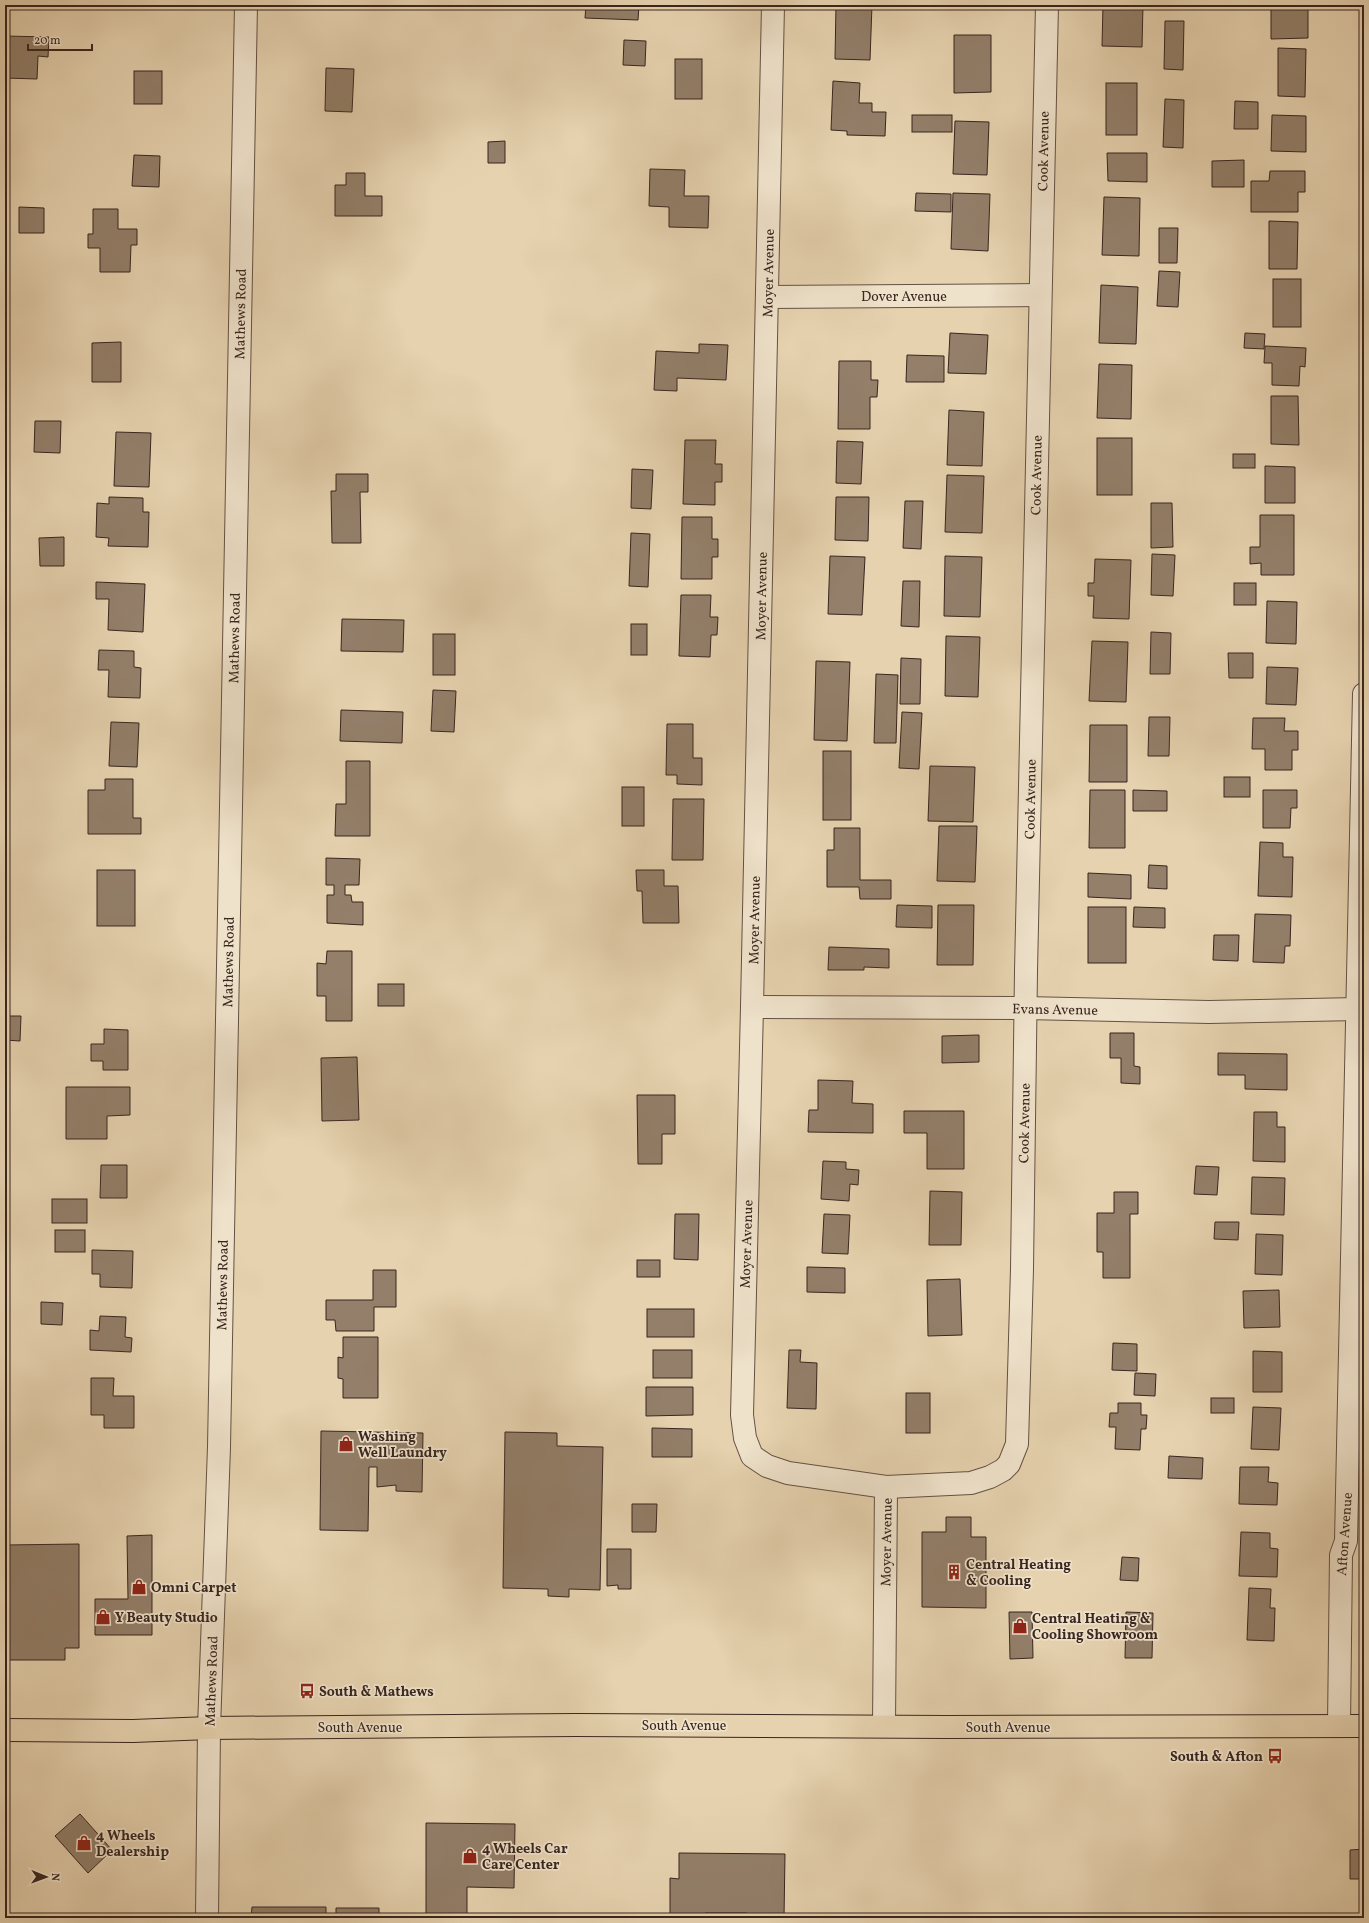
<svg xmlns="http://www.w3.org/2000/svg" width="1369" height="1923" viewBox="0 0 1369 1923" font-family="Vollkorn,serif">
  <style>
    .building { fill: #937f6a; stroke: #39261f }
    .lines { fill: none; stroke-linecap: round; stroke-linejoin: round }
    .minor-casing { stroke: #645143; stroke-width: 24 }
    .major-casing { stroke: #39261f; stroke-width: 24 }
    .minor { stroke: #efe2cb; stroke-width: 22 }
    .major { stroke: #e6d2af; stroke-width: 22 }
    .labels { text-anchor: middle; stroke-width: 3.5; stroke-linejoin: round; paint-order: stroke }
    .street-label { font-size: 14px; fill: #39261f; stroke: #efe2cb }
    .poi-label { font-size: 14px; font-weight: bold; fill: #39261f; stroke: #efe2cb; text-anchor: start }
  </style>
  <rect width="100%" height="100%" fill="#e6d2af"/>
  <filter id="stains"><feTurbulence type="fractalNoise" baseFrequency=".005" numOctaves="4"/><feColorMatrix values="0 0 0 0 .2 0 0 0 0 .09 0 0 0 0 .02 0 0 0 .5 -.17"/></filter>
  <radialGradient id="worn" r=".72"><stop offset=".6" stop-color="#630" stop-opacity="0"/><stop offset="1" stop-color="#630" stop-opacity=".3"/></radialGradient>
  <g class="building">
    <rect x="421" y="5" width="30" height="2"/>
    <polygon points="586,5 639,5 638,20 585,18"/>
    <polygon points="836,5 872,5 870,60 835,59"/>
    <polygon points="1103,5 1143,5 1142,47 1102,46"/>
    <polygon points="1271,5 1308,5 1308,38 1271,39"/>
    <polygon points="1165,21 1184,21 1183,70 1164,69"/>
    <polygon points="954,35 991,35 991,92 954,93"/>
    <polygon points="5,36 49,37 48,57 38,56 37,79 5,78"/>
    <polygon points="624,40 646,41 645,66 623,65"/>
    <polygon points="1278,48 1306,49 1305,97 1278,96"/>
    <rect x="675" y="59" width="27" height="40"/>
    <polygon points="326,68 354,69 352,112 325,111"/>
    <rect x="134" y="71" width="28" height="33"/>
    <polygon points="833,81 860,83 859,103 872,103 872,112 886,112 885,136 847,135 847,131 831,130"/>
    <rect x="1106" y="83" width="31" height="52"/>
    <polygon points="1165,99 1184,100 1183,148 1163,147"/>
    <polygon points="1235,101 1258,102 1258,129 1234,129"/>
    <rect x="912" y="115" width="40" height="17"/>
    <polygon points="1272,115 1306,116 1306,152 1271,151"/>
    <polygon points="955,121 989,122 987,175 953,174"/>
    <polygon points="505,141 505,163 488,163 488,142"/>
    <polygon points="1107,153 1147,153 1147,182 1108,181"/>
    <polygon points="134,155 160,156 159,187 132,186"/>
    <polygon points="1244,160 1244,187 1212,187 1212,161"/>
    <polygon points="650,169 685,170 684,196 709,196 708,228 669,227 669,207 649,206"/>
    <polygon points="1270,171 1305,171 1305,192 1298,192 1298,212 1251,212 1251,181 1269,181"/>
    <polygon points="346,173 365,173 365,196 382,196 382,216 335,216 335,185 346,185"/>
    <polygon points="916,193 951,194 951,212 915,211"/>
    <polygon points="953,193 990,194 988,251 951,249"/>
    <polygon points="1104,197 1140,198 1139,256 1102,255"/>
    <polygon points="19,207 44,208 44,233 19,233"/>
    <polygon points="93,209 118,209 118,229 137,229 137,245 131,245 130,272 100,272 100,248 88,248 88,234 93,234"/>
    <polygon points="1269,221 1298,222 1297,269 1269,269"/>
    <polygon points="1159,228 1178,228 1177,263 1159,263"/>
    <polygon points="1159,271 1180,272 1178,307 1157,306"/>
    <rect x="1273" y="279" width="28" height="48"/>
    <polygon points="1101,285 1138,287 1136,344 1099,343"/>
    <polygon points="950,333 988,335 986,374 948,373"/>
    <polygon points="1245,333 1265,334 1264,349 1244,348"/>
    <polygon points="121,342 121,382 92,382 92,343"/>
    <polygon points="699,344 728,345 726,380 677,378 677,391 654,390 656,351 699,353"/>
    <polygon points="1265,346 1306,348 1305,367 1300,366 1299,386 1272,385 1272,363 1264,363"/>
    <polygon points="907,355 944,356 944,382 906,382"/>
    <polygon points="839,361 871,361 871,380 878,380 877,397 870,397 870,429 838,429"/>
    <polygon points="1099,364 1132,365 1131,419 1097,418"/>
    <polygon points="1271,396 1298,396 1299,445 1271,444"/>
    <polygon points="949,410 984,412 982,466 947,465"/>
    <polygon points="35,421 61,421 60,453 34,452"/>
    <polygon points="116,432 151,433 149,487 114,486"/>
    <rect x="1097" y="438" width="35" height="57"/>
    <polygon points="685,440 716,440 715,464 722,464 722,482 715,482 715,505 683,504"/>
    <polygon points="837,441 863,442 861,484 836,483"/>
    <rect x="1233" y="454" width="22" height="14"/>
    <polygon points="1265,466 1295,467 1295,503 1265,503"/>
    <polygon points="632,469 653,470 651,509 631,508"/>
    <polygon points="336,474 368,474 368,492 360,492 361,543 332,543 331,491 336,491"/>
    <polygon points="947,475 984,476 982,533 945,532"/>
    <polygon points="109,497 143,498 143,512 149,512 148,547 108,546 109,538 96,537 97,503 109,504"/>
    <polygon points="836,497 869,497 868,541 835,540"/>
    <polygon points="905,501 923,501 921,549 903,548"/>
    <polygon points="1151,503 1172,503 1173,547 1151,548"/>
    <polygon points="1260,515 1294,515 1294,575 1261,575 1261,563 1250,564 1250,547 1260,547"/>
    <polygon points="682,517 712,517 712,539 718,539 718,557 712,557 712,579 681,579"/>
    <polygon points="631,533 650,534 648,587 629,586"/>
    <polygon points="64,537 64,566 40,566 39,538"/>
    <polygon points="1152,554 1175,555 1173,596 1151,595"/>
    <polygon points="830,556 865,557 862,615 828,614"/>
    <polygon points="945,556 982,557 980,617 944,616"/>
    <polygon points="1095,559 1131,560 1129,619 1093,618 1094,596 1088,596 1088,583 1094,583"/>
    <polygon points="903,581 920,581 919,627 901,626"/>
    <polygon points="96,582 145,584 143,632 108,630 109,599 96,599"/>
    <rect x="1234" y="583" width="22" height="22"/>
    <polygon points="681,595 711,595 710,617 718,617 717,635 711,635 710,657 679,656"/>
    <polygon points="1267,601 1297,602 1296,644 1266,643"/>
    <polygon points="342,619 404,620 403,652 341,651"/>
    <rect x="631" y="624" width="16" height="31"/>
    <polygon points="1151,632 1171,633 1170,674 1150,674"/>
    <rect x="433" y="634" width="22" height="41"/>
    <polygon points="946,636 980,637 978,697 945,696"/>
    <polygon points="1092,641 1128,642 1126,702 1089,701"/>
    <polygon points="99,650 134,651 134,667 141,668 140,698 108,697 109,670 98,670"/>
    <polygon points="1228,653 1253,653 1253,678 1229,678"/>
    <polygon points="901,658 921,659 920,704 900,704"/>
    <polygon points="816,661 850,662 847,741 814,740"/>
    <polygon points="1267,667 1298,668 1296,705 1266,704"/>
    <polygon points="876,674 898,675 896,743 874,743"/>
    <polygon points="433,690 456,691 454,732 431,731"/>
    <polygon points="341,710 403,712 402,743 340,741"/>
    <polygon points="902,712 922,713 919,769 899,768"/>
    <polygon points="1149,717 1170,717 1169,756 1148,756"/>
    <polygon points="1253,718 1285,718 1284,731 1298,731 1298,750 1292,750 1292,770 1265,770 1265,749 1252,749"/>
    <polygon points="111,722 139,723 137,767 109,766"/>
    <polygon points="667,724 693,724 693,758 702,758 702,785 677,784 677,775 666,775"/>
    <polygon points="1090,725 1127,725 1127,782 1089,782"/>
    <rect x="823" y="751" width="28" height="69"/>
    <polygon points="346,761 370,761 370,836 335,836 336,804 346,804"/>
    <polygon points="930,766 975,767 973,822 928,821"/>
    <rect x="1224" y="777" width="26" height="20"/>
    <polygon points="105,779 133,779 133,818 141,818 141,834 88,834 88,790 105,790"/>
    <rect x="622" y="787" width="22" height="39"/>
    <polygon points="1090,790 1125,790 1125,848 1089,848"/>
    <polygon points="1133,790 1167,791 1167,811 1133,811"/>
    <polygon points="1263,790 1297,790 1297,808 1291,808 1290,828 1263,828"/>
    <polygon points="673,799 704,799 703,860 672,860"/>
    <polygon points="939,826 977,826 975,882 937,881"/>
    <polygon points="834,828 860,828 860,880 891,880 891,899 860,899 859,887 827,887 827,850 834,850"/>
    <polygon points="1260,842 1283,843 1283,857 1293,857 1292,897 1258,896"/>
    <polygon points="326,858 360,859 359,885 345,885 345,895 351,895 352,902 363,902 363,925 327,923 327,895 334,895 334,885 326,885"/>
    <polygon points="1149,865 1167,866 1167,889 1148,888"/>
    <rect x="97" y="870" width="38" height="56"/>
    <polygon points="636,870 664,870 664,886 678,886 679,923 643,923 642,891 637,891"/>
    <polygon points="1088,873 1131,875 1131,899 1088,897"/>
    <polygon points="897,905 932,906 932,928 896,927"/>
    <polygon points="938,905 974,905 973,965 937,965"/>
    <rect x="1088" y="907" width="38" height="56"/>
    <polygon points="1134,907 1165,908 1165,928 1133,927"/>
    <polygon points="1255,914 1291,915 1290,946 1285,946 1284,963 1253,962"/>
    <polygon points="1214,935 1239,935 1238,961 1213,960"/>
    <polygon points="829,947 889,949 889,968 864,967 864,970 828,970"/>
    <polygon points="327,951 352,951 352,1021 326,1021 326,996 317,996 317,963 326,964"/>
    <rect x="378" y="984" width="26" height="22"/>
    <polygon points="5,1016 21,1016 20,1041 5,1040"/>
    <polygon points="104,1029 128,1030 128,1070 103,1070 103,1061 91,1061 91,1044 104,1044"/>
    <polygon points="1110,1033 1134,1033 1134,1066 1140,1067 1140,1084 1121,1083 1121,1058 1110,1058"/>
    <polygon points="979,1035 979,1062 942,1063 942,1036"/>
    <polygon points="1218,1053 1287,1054 1287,1090 1245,1089 1245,1075 1218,1075"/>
    <polygon points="357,1057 359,1120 322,1121 321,1058"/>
    <polygon points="818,1080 853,1081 852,1103 873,1104 873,1133 808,1132 809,1110 818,1110"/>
    <polygon points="66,1087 130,1087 130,1115 107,1116 107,1139 66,1139"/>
    <polygon points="637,1095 675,1095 675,1134 662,1134 662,1164 638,1164"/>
    <polygon points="904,1111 964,1111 964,1169 927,1169 927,1133 904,1133"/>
    <polygon points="1254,1112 1277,1112 1277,1127 1285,1127 1285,1162 1253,1161"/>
    <polygon points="823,1161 846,1162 846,1169 859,1170 858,1185 850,1184 849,1201 821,1199"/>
    <polygon points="101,1165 127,1165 127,1198 100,1198"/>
    <polygon points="1196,1166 1219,1167 1217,1195 1194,1194"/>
    <polygon points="1252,1177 1285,1178 1284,1215 1251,1214"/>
    <polygon points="930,1191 962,1192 961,1245 929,1245"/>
    <polygon points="1114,1192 1138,1192 1138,1214 1130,1214 1130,1278 1103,1278 1103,1252 1097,1252 1097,1213 1114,1213"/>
    <rect x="52" y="1199" width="35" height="24"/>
    <polygon points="675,1214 699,1214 698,1260 674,1259"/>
    <polygon points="824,1214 850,1215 848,1254 822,1253"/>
    <polygon points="1215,1222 1239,1222 1238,1240 1214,1239"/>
    <rect x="55" y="1230" width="30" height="22"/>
    <polygon points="1256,1234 1283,1235 1282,1275 1255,1274"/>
    <polygon points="92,1250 133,1251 132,1288 100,1287 100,1274 92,1274"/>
    <rect x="637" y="1260" width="23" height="17"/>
    <polygon points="807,1267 845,1268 845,1293 807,1292"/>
    <polygon points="373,1270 396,1270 396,1307 374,1307 374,1331 336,1331 335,1320 326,1320 326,1300 373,1300"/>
    <polygon points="960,1279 962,1335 928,1336 927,1280"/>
    <polygon points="1279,1290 1280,1327 1244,1328 1243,1291"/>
    <polygon points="41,1302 63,1303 62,1325 41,1324"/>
    <rect x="647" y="1309" width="47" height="28"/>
    <polygon points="100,1316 126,1317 125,1337 132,1338 131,1352 90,1350 90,1330 99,1331"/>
    <polygon points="343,1337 378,1337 378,1398 343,1398 343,1379 338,1378 338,1357 343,1358"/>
    <polygon points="1113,1343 1137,1344 1137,1371 1112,1370"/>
    <rect x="653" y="1350" width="39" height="28"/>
    <polygon points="789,1350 801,1350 800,1362 817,1363 816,1409 787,1408"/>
    <polygon points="1253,1351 1282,1352 1282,1392 1253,1392"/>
    <polygon points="1135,1373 1156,1374 1155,1396 1134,1395"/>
    <polygon points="91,1378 114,1378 113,1396 134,1396 134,1428 104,1428 104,1415 91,1415"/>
    <polygon points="646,1387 693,1387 693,1415 646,1416"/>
    <rect x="906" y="1393" width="24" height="40"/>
    <rect x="1211" y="1398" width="23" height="15"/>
    <polygon points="1118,1403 1141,1403 1141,1415 1147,1415 1146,1429 1141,1429 1140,1450 1115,1449 1116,1427 1109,1427 1110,1413 1118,1413"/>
    <polygon points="1253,1407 1281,1408 1279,1450 1251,1449"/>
    <polygon points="652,1428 692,1429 692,1457 652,1457"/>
    <polygon points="321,1431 423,1433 422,1492 396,1491 396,1485 377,1487 377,1467 369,1467 368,1531 320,1530"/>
    <polygon points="505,1432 557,1433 557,1446 603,1447 600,1590 569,1589 569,1597 548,1596 548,1589 503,1588"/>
    <polygon points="1169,1456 1203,1458 1202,1479 1168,1478"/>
    <polygon points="1240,1467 1269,1467 1268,1482 1278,1483 1277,1505 1239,1504"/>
    <polygon points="632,1504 657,1504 656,1532 632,1532"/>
    <polygon points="946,1517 971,1517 971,1537 986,1537 986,1608 922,1607 922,1532 946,1532"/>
    <polygon points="1241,1532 1270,1533 1270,1548 1278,1549 1277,1577 1239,1576"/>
    <polygon points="152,1535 152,1635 95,1635 95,1599 128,1599 127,1536"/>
    <polygon points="79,1544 79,1648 65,1648 65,1660 5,1660 5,1545"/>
    <polygon points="607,1549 631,1549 631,1589 618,1589 618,1585 607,1586"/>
    <polygon points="1122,1557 1139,1558 1138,1581 1120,1580"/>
    <polygon points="1249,1588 1271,1589 1270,1608 1275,1608 1274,1641 1247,1640"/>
    <polygon points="1009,1612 1032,1612 1033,1658 1010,1659"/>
    <polygon points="1126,1612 1153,1613 1152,1658 1125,1658"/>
    <rect x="1360" y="1802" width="4" height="43"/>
    <polygon points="80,1814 112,1850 88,1873 55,1836"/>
    <polygon points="426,1823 515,1824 514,1888 467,1887 467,1918 426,1918"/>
    <polygon points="1364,1849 1364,1879 1350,1879 1350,1850"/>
    <polygon points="679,1853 785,1854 784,1918 747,1918 747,1913 705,1913 705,1918 670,1918 670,1878 679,1879"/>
    <polygon points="252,1907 326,1907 326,1918 251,1918"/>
    <polygon points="336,1908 379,1908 379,1915 398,1915 398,1918 336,1918"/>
  </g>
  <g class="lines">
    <g class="minor-casing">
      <g id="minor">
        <polyline points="773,5 752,1007 742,1415 745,1438 752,1456 767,1466 788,1473 886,1487 971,1483 990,1477 1003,1470 1009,1464 1017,1444 1022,1269 1026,971 1047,5"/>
        <polyline points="767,297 1040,295"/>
        <polyline points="752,1007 1025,1008 1209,1012 1358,1009"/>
        <polyline points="884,1725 886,1487"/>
        <polyline points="1339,1726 1341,1555 1346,1541 1364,694"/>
        <polyline points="207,1918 209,1728 219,1447 246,5"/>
      </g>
    </g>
    <g class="major-casing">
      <polyline id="major" points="5,1730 133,1731 209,1728 576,1725 947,1727 1364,1726"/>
    </g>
    <use href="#minor" class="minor"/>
    <use href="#major" class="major"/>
  </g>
  <defs>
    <g id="shop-bare" transform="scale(1.2)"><path d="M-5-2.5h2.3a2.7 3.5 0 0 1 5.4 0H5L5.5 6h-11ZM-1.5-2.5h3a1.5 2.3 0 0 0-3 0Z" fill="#8f2418" stroke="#efe2cb" stroke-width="2.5" paint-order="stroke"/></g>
    <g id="building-bare" transform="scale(1.2)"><path d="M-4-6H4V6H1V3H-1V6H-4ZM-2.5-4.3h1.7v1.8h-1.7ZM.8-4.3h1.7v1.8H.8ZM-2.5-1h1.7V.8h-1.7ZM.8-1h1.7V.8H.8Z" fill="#8f2418" stroke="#efe2cb" stroke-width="2.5" paint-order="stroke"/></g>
    <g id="bus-bare" transform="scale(1.2)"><path d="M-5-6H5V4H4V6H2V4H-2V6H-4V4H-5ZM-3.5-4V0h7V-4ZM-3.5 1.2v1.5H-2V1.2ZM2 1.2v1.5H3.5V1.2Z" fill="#8f2418" stroke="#efe2cb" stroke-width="2.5" paint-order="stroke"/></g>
  </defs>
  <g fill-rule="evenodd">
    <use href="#shop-bare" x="346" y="1444"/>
    <use href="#building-bare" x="954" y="1572"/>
    <use href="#shop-bare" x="139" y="1587"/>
    <use href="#shop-bare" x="103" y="1617"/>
    <use href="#shop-bare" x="1020" y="1626"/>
    <use href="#bus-bare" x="307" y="1691"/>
    <use href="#bus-bare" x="1275" y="1756"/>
    <use href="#shop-bare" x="84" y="1843"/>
    <use href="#shop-bare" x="470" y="1856"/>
  </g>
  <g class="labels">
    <g class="street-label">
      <text transform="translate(1043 151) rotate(-89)" y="5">Cook Avenue</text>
      <text transform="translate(768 273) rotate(-89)" y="5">Moyer Avenue</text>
      <text x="904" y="301">Dover Avenue</text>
      <text transform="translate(240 314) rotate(-89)" y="5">Mathews Road</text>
      <text transform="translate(1036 475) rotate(-89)" y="5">Cook Avenue</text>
      <text transform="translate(761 596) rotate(-89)" y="5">Moyer Avenue</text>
      <text transform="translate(234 638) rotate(-89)" y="5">Mathews Road</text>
      <text transform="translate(1030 799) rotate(-89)" y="5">Cook Avenue</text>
      <text transform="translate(754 920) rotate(-89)" y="5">Moyer Avenue</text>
      <text transform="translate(228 962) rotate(-89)" y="5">Mathews Road</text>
      <text transform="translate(1055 1009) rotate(1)" y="5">Evans Avenue</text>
      <text transform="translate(1024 1123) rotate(-89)" y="5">Cook Avenue</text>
      <text transform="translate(746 1244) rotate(-88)" y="5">Moyer Avenue</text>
      <text transform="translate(222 1285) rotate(-89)" y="5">Mathews Road</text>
      <text transform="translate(1344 1534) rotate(-86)" y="5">Afton Avenue</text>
      <text transform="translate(886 1542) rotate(-89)" y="5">Moyer Avenue</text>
      <text transform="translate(211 1681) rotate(-88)" y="5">Mathews Road</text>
      <text x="684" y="1730">South Avenue</text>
      <text x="360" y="1732">South Avenue</text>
      <text x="1008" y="1732">South Avenue</text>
    </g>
    <g class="poi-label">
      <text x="358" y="1441">Washing<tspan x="358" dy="16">Well Laundry</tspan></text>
      <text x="966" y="1569">Central Heating<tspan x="966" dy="16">&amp; Cooling</tspan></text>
      <text x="151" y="1592">Omni Carpet</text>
      <text x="115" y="1622">Y Beauty Studio</text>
      <text x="1032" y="1623">Central Heating &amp;<tspan x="1032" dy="16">Cooling Showroom</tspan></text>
      <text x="319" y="1696">South &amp; Mathews</text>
      <text x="1263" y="1761" text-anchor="end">South &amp; Afton</text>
      <text x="96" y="1840">4 Wheels<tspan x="96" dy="16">Dealership</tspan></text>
      <text x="482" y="1853">4 Wheels Car<tspan x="482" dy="16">Care Center</tspan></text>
    </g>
  </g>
  <rect width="1369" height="1923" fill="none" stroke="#e6d2af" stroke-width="20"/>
  <rect x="6" y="6" width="1357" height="1911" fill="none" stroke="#39261f" stroke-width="2"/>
  <rect x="10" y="10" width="1349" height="1903" fill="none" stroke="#39261f"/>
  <g transform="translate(46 1877) rotate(91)" stroke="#efe2cb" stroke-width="3" paint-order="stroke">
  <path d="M0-3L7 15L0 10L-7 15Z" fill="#39261f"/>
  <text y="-6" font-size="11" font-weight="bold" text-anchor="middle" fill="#39261f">N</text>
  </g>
  <path d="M28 44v6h64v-6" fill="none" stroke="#39261f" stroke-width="2"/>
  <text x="34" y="44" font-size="12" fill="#39261f" stroke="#efe2cb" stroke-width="3" paint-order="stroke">20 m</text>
  <rect width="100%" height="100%" filter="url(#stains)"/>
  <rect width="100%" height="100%" fill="url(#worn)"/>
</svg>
